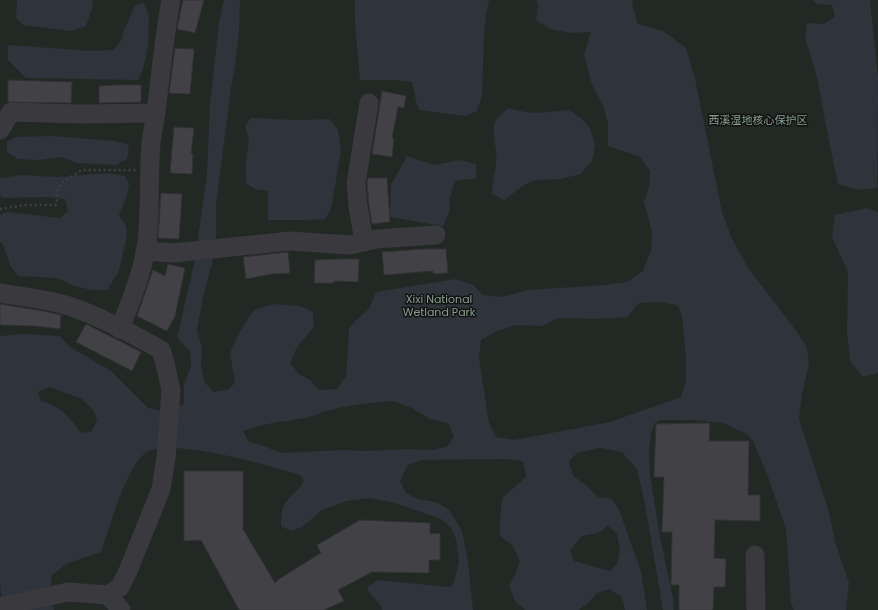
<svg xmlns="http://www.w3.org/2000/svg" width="878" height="610" viewBox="0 0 878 610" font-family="Poppins,'Noto Sans SC',sans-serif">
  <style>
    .green { fill: #222924 }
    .water { fill: #2f333c; fill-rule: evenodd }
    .building { fill: #424146; stroke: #323235 }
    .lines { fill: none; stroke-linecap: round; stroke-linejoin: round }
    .path { stroke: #3f3f44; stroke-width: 2.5; stroke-dasharray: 2 3; stroke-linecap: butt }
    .minor { stroke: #39393e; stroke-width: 19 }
    .labels { text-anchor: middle; stroke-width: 3; stroke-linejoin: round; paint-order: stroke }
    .park-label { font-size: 11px; fill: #84a08b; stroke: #131214 }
  </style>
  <rect width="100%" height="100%" fill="#181719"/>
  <rect class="green" x="0" y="0" width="878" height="610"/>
  <g class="water">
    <polygon points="17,0 92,0 93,6 86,26 70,31 23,25 16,18"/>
    <path d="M 224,0 L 240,0 L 239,31 L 235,67 L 231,88 L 216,204 L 216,236 L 214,256 L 203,297 L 197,330 L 202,347 L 201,365 L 204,381 L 213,392 L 227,390 L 235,383 L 230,353 L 240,331 L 254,310 L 273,304 L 300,306 L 313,312 L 314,327 L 297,347 L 290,363 L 299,374 L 310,380 L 319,390 L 337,389 L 346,376 L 349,329 L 355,321 L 369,309 L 376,292 L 456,279 L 473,285 L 483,295 L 501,297 L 528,290 L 605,285 L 627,282 L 643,271 L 651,250 L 652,232 L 644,202 L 649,187 L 650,171 L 640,157 L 608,146 L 608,124 L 604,108 L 592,85 L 584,54 L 591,32 L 571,33 L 550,29 L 536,20 L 538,5 L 536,0 L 633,0 L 632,5 L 638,24 L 663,31 L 686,48 L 695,79 L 722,212 L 732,239 L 749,269 L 797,332 L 807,348 L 809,364 L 802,394 L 799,419 L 829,512 L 835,542 L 849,583 L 846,610 L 794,610 L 791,603 L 786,529 L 767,474 L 753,441 L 747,434 L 723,423 L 693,420 L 659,420 L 654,424 L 651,433 L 649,451 L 650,475 L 660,537 L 673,598 L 674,610 L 663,610 L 645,504 L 637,469 L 622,452 L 600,448 L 577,453 L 569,461 L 573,476 L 586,485 L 598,497 L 612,499 L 620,512 L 641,572 L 647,610 L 625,610 L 622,597 L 609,589 L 597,593 L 589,602 L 579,610 L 525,610 L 515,601 L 509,586 L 515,575 L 520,561 L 512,545 L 500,536 L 500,520 L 502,498 L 526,477 L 523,461 L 505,459 L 421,460 L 408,465 L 400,481 L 406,493 L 415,498 L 438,503 L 449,510 L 462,531 L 468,562 L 473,610 L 382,610 L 382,607 L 368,591 L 368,587 L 378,580 L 448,587 L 453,585 L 459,562 L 456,539 L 451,528 L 441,519 L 395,503 L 370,498 L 347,501 L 322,510 L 302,527 L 291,531 L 281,526 C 281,518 281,507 287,501 C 293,493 300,490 304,480 L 300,475 C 273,467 163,434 143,455 C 134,463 129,476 124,486 C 115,508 108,530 101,552 L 68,563 L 52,575 L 49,597 L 54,610 L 2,610 L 0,581 L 0,336 L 22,334 L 60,336 L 70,347 L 111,371 L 148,408 L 164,411 L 184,404 L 184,385 L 191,366 L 190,351 L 177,338 L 195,260 L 207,174 L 210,104 L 219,23 ZM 660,302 L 677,305 L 682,315 L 686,359 L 686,381 L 681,397 L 610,422 L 514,440 L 496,437 L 489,423 L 482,378 L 479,358 L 481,340 L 497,331 L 515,325 L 543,326 L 558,318 L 598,319 L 627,317 L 639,303 ZM 50,387 L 82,399 L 94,411 L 97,420 L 92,431 L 81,433 C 69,416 61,407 41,401 L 38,392 ZM 393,401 L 412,408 L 430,419 L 448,423 L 454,436 L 448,446 L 433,450 L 409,449 L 364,451 L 343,450 L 281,453 L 264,446 L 249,442 L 243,431 C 266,422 286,422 309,417 C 315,416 320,412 326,411 C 348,405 370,403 393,401 ZM 608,526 L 617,534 L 620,550 L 617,564 L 610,571 L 574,561 L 570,550 L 582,536 L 598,533 Z"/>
    <polygon points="355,0 489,0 486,15 484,36 482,96 477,111 465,116 419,110 416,101 412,82 395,80 360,80 355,23"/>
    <polygon points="813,0 870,0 878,78 877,188 859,190 838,184 826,126 817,77 805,38 807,23 824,24 835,16 832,5 816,4"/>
    <polygon points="143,2 149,15 148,46 143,69 138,80 26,78 8,60 8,45 91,51 114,50 122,39 124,30 135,6"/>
    <path d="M 508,108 L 525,112 L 538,113 L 569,110 L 581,118 L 590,128 L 595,145 L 592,161 L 580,174 L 561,179 L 536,180 L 524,185 L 504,200 L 492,194 C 492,183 495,173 496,163 C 498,149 491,135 495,122 C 497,117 504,112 508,108 Z"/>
    <polygon points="251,118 299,120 330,119 338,130 341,151 331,209 325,219 308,220 268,220 268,191 255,189 246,183 246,162 249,140 245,126"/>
    <polygon points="52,136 115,141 129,145 127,159 116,165 76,163 62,157 38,160 18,159 7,152 7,142 16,137"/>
    <polygon points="407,156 434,165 459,160 476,164 476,178 455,181 450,197 449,213 443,226 390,217 391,185"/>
    <polygon points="109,173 125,176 129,184 126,198 119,215 126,226 127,235 119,271 107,290 91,290 72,285 57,278 18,276 10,265 3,244 0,242 0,215 7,212 60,218 68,211 65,199 45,197 2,198 0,195 0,178 22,175 56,177"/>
    <polygon points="867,208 878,212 878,373 863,377 850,361 847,331 848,272 832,237 835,215"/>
  </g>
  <g class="building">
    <polygon points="183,0 204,0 195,33 177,29"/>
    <polygon points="175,48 194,49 190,94 169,93"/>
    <polygon points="8,80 72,82 71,103 8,102"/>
    <polygon points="118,85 141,85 141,102 99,103 99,86"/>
    <polygon points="382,91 406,96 404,108 398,107 392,138 394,138 392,157 372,154"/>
    <polygon points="174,127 194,128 191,154 193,154 192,174 170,173"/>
    <polygon points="368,178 387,178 390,222 372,224 369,205 367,183"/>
    <polygon points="161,193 182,194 179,239 158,238"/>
    <polygon points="425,249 446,249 448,273 433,274 433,271 384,275 382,252"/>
    <polygon points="288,252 290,273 272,274 246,279 243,257"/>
    <polygon points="343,259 359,259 358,282 334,281 334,283 314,283 315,260"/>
    <polygon points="168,264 185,268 175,316 167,331 137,316 153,270 165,276"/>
    <polygon points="0,304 43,311 61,315 60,329 36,326 0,325"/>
    <polygon points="86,324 141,352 132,371 76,342"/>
    <polygon points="710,423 709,441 749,441 748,495 760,495 760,521 715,520 714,558 726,559 725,587 714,587 713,610 679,610 679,585 671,585 672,532 662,532 664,477 654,477 656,424"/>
    <polygon points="184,471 243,471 243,529 275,583 279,579 321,553 317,545 360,520 430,523 430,534 440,533 440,560 429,560 429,573 372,572 338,590 344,601 324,610 239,610 201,540 184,541"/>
  </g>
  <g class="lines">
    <polyline class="path" points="0,209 26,205 56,205 58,190 63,182 82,170 136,170"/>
    <g class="minor">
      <polyline points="0,130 11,112 80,114 156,113"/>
      <polyline points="364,242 358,206 356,183 369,103"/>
      <polyline points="145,251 174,253 290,241 350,245 376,239 436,235"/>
      <path d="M 0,293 C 24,297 49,299 72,307 C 103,318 133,334 161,350 L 165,363 L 171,390 L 166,458 L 161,489 L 128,571 L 120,587 L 108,595 L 68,592 L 0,607"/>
      <path d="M 120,329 C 131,300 143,272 147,242 C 151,209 148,177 151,144 C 152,133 155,123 156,111 C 161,74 164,37 171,0"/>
      <polyline points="755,555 756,610"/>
      <polyline points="108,595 121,610"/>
    </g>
  </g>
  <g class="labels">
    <g class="park-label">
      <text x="758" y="124">西溪湿地核心保护区</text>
      <text x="439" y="303">Xixi National<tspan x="439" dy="13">Wetland Park</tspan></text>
    </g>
  </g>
</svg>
